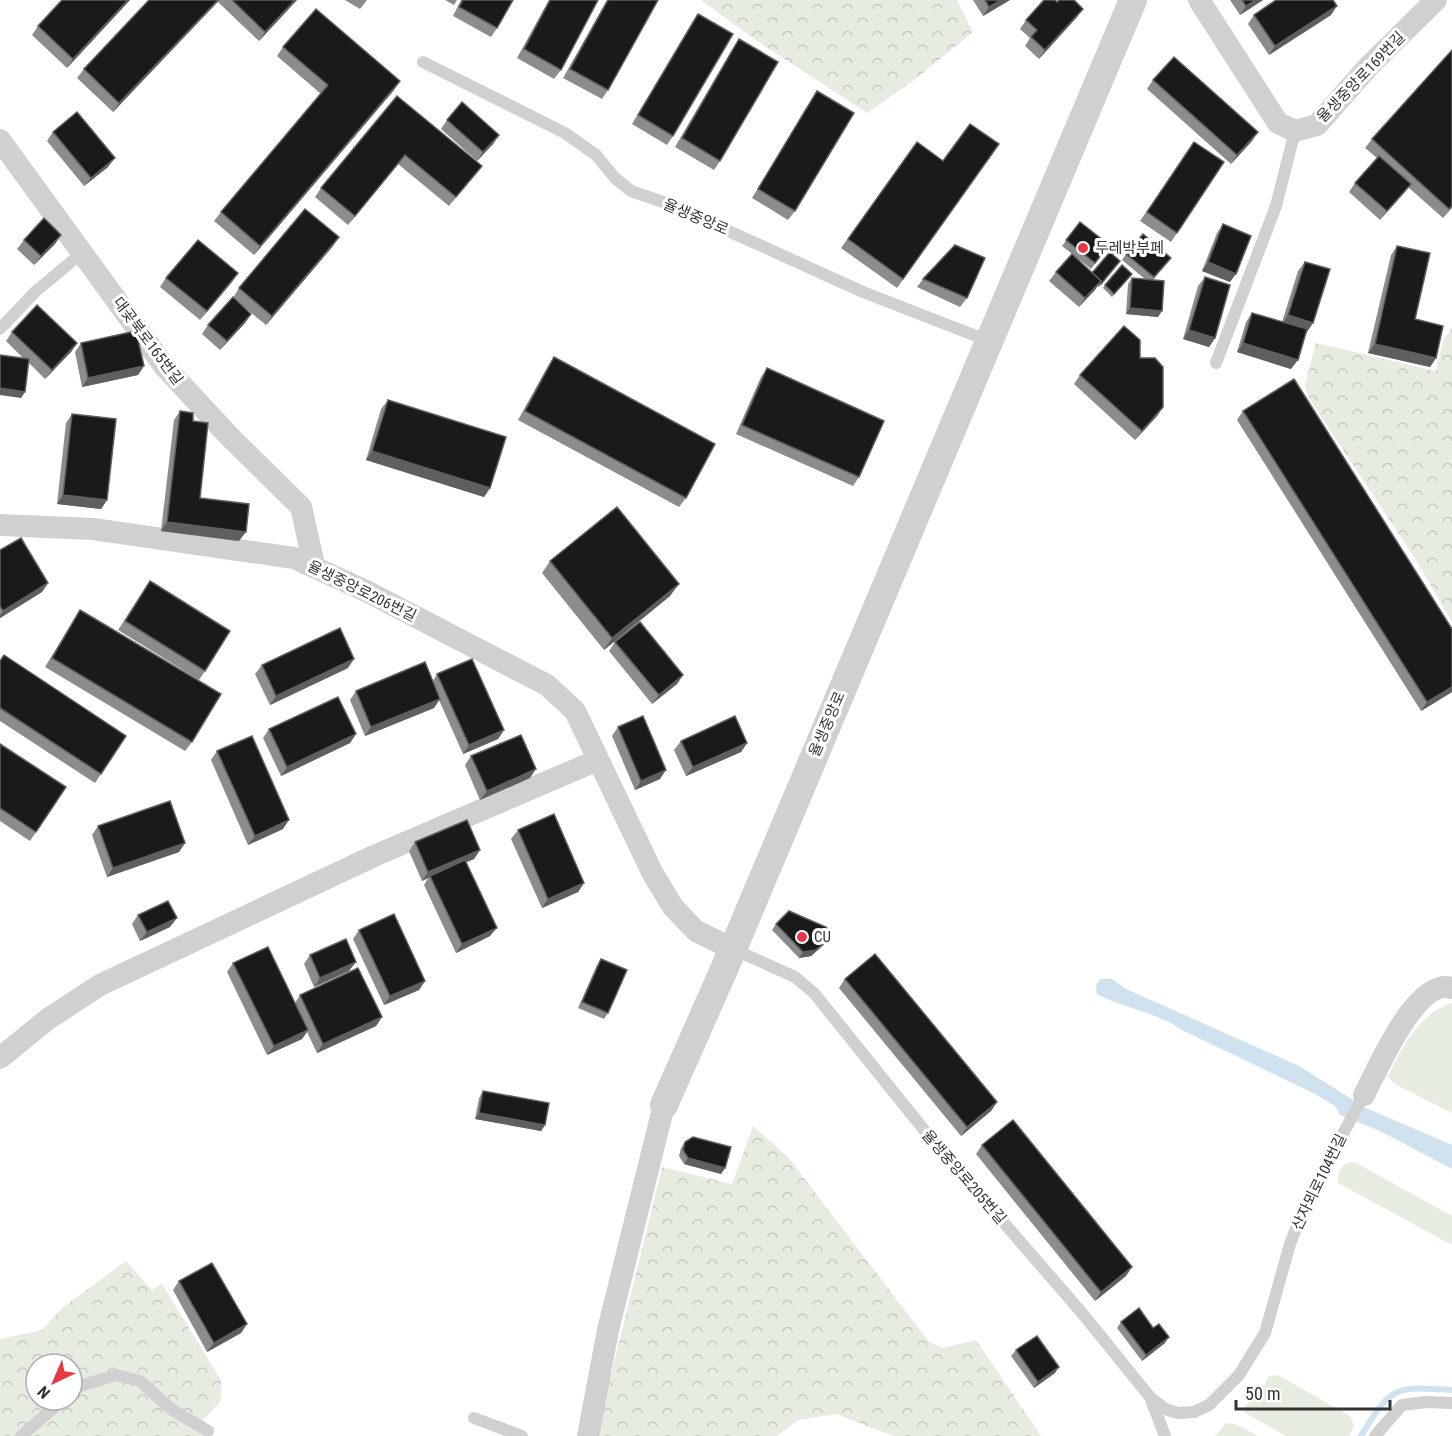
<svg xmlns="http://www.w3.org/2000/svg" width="1452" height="1436" viewBox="0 0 1452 1436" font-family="'Roboto Condensed','Noto Sans KR',sans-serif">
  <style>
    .forest { fill: url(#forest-crowns); fill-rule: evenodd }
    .green { fill: #e6ecdf }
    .water { fill: #cfe2ee }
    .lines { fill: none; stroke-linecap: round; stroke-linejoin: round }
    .stream { stroke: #cfe2ee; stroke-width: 6 }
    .service { stroke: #d0d0d0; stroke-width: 12 }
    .minor { stroke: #d0d0d0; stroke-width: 22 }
    .tertiary { stroke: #d0d0d0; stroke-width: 28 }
    .wall { fill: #8c8c8c }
    .shaded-wall { fill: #5f5f5f }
    .building { fill: #1a1a1a; stroke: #5f5f5f; stroke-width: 1.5 }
    .poi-dot { fill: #e63946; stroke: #fff; stroke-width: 2 }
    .labels { text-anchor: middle; stroke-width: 6; stroke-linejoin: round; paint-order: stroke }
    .street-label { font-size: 15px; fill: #333; stroke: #fff }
    .poi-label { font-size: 15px; fill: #333; stroke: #fff; text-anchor: start }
  </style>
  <defs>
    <pattern id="forest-crowns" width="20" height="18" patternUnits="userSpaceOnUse" patternTransform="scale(1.5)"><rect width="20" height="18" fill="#e6ecdf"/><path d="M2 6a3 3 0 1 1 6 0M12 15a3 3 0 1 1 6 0" fill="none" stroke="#c6cbc0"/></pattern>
  </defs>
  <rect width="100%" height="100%" fill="#fff"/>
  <g class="forest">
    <polygon points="701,0 957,0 973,32 913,81 867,113 754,39"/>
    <polygon points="1452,327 1452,622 1416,560 1308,397 1305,385 1316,343 1436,371 1443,341"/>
    <polygon points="753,1126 788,1157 929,1342 943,1348 976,1340 1041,1436 893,1436 836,1414 798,1420 777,1436 596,1436 662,1167 732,1184"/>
    <path d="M 126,1261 L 152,1290 L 162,1284 L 221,1380 L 221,1401 L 203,1420 L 209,1436 L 0,1436 L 0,1339 L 42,1330 L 62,1308 ZM 36,1364 L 72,1364 L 72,1400 L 36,1400 Z"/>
  </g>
  <g class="green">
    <path d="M 1452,1003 L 1452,1113 L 1395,1084 L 1388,1077 C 1401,1049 1420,1012 1452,1003 Z"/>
    <polygon points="1354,1162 1452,1216 1452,1245 1338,1183 1338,1174 1344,1164"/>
    <polygon points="1278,1375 1350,1416 1354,1426 1349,1436 1286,1436 1244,1412 1244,1407 1260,1393 1269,1376"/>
    <polygon points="1226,1423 1235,1424 1258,1436 1215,1436"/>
  </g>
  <path class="water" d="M 1100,979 L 1112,979 L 1126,989 L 1299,1066 L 1366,1108 L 1452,1145 L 1452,1169 L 1380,1131 L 1340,1115 L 1335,1106 L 1315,1094 L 1182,1030 C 1157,1012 1125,1009 1097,994 L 1096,985 Z"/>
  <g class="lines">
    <path class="stream" d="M 1361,1436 C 1392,1386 1393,1386 1452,1390"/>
    <g class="service">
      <polyline points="423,62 565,133 596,155 615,178 631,191 669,204 863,292 989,341"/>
      <polyline points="0,329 35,292 83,252"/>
      <polyline points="1216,363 1276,206 1295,131"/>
      <polyline points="733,949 795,977 814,993 933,1141 1082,1313 1150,1397 1165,1436"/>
      <polyline points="72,1392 80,1386 116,1375 140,1381 171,1409 208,1431"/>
      <polyline points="1151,1398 1165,1409 1178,1413 1194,1412 1209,1405 1239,1375 1265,1333 1290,1244 1307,1200 1364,1095"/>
      <polyline points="474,1418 522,1436"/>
      <polyline points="21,1436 63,1400"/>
      <polyline points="1375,1436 1402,1405 1427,1402 1452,1403"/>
    </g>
    <g class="minor">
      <polyline points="1199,0 1278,123 1295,131 1317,125 1369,66 1436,0"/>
      <polyline points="0,140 165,367 229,436 301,507 314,565"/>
      <polyline points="0,525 93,529 294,558 366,591 547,685 575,711 653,874 673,907 696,931 733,949"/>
      <polyline points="0,1058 48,1019 100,985 374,856 598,760"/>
      <path d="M 1364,1095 C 1378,1069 1416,977 1452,988"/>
      <polyline points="588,1436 608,1330 664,1105"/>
    </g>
    <polyline class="tertiary" points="664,1105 733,949 1133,0"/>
  </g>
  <g class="wall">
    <polygon points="130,0 67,68 32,35 38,26"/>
    <polygon points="149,0 297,0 259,41 218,2 113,112 77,78 84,69"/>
    <polygon points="345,0 367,0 360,9"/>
    <polygon points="445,0 457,0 454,5"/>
    <polygon points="461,0 513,0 497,28 491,37 453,16"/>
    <polygon points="549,0 598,0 561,70 554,79 517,58"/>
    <polygon points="607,0 658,0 608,90 602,99 563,78"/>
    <polygon points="973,0 1010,0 983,16"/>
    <polygon points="1230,0 1263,0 1240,15"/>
    <polygon points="698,14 673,136 667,145 632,124 692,23"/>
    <polygon points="1254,15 1331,15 1269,55 1248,24"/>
    <polygon points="1077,17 1039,59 1025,46 1030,38 1020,29 1026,20"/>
    <polygon points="739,39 720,161 714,170 675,147 733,48"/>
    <polygon points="283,47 394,90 254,255 214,221 221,212 321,94 277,56"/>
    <polygon points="1452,50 1452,208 1443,218 1408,187 1380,220 1349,192 1355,183 1377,158 1365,148 1372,139"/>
    <polygon points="1153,80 1252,141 1231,164 1147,89"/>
    <polygon points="817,91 795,211 788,220 752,198"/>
    <polygon points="397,96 482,166 449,206 398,164 348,225 315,197 321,188"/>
    <polygon points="447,120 499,135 493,144 477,161 441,129"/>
    <polygon points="53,132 108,167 84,186 47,141"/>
    <polygon points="917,142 943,161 999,144 897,288 841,248"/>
    <polygon points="1194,142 1224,162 1171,242 1140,221"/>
    <polygon points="1080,222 1109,245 1091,269 1062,246"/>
    <polygon points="1223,224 1230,282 1202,271 1217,233"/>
    <polygon points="61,235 55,244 34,265 17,249 24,240"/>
    <polygon points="333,246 266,325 238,302 251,314 245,323 220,350 202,334 208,325 233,298 239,288"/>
    <polygon points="1397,246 1415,319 1436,358 1430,367 1368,353 1391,255"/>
    <polygon points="1126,254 1171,258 1153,280 1158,317 1126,314 1128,284 1132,278 1145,279 1122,260"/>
    <polygon points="1120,261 1099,287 1097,286 1079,307 1049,281 1056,272 1092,273"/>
    <polygon points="1305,262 1307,332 1291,369 1237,352 1246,322 1252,313 1282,322 1298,271"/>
    <polygon points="238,273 200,320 160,287 166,278"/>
    <polygon points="1130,277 1112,297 1103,288 1105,285"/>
    <polygon points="1205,277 1215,338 1209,347 1183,339 1198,286"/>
    <polygon points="923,279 967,298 960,307 917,287"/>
    <polygon points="12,332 77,343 71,352 45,379 29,363 21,398 23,358 6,341"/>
    <polygon points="81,343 144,366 138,375 82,387 75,352"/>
    <polygon points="554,357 686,498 679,507 518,420 548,366"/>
    <polygon points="1140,358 1163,407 1157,416 1135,440 1074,384 1080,375"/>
    <polygon points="767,368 859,477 853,486 736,434 761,377"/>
    <polygon points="388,400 490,488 484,497 366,460 381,409"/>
    <polygon points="180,411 193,421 200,498 239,541 161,531 174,420"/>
    <polygon points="1243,411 1452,692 1421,711 1237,420"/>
    <polygon points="72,414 107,500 101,509 57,504 66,423"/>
    <polygon points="0,550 48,583 42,592 0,618"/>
    <polygon points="550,561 670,596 604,650 542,573"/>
    <polygon points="150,581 205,671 199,680 118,630"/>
    <polygon points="80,610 192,742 185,751 45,667"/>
    <polygon points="615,642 683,675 677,684 652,704 609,651"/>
    <polygon points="0,661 101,774 95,783 0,721"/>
    <polygon points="262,665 348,668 270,705 255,674"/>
    <polygon points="437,674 504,730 498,739 463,754 439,700 434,708 365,736 350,700 356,691 433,681"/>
    <polygon points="618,727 660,779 635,790 612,736"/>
    <polygon points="269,729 356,734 350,743 281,776 263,738"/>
    <polygon points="681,741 747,743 741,752 686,776 674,750"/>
    <polygon points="0,744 66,787 30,841 0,821"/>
    <polygon points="217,751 283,829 248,845 211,760"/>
    <polygon points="471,756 530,778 480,800 465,765"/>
    <polygon points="98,826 185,843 179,852 107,877 92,835"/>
    <polygon points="518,830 584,883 578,892 542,908 511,839"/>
    <polygon points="415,842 480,850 474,859 466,862 490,936 456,953 424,885 428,878 422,881 409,851"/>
    <polygon points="138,915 170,927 140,941 132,924"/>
    <polygon points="776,924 832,935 828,941 811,956 799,958 772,930"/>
    <polygon points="359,930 425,981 419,990 384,1005 353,939"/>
    <polygon points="310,955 349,971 314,987 304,964"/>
    <polygon points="601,959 608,1013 604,1019 578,1008 597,965"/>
    <polygon points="233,963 295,1003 300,995 382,1017 376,1026 317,1053 307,1032 302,1039 267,1055 227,972"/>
    <polygon points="845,979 997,1102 991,1111 961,1136 839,988"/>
    <polygon points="483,1091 545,1125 541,1131 475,1119 479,1098"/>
    <polygon points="685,1142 725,1168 721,1174 684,1164 679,1156 681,1148"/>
    <polygon points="982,1145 1126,1276 1095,1301 976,1154"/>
    <polygon points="179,1281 247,1324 241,1333 207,1352 173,1290"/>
    <polygon points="1121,1322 1165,1343 1142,1361 1117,1328"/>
    <polygon points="1016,1350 1055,1373 1034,1388 1011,1356"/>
  </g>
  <g class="shaded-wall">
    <polygon points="128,0 130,0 67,68 73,59"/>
    <polygon points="218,0 219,0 113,112 119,103"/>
    <polygon points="295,0 297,0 259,41 265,32"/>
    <polygon points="1001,0 1010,0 983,16 989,7"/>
    <polygon points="1256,0 1263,0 1240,15 1246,6"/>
    <polygon points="1337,6 1331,15 1269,55 1275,46"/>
    <polygon points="1083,9 1077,17 1039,59 1045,50"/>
    <polygon points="400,81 394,90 254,255 260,246"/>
    <polygon points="1258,132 1252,141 1231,164 1237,155"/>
    <polygon points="499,135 493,144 477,161 483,152"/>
    <polygon points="405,155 398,164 348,225 355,216"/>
    <polygon points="115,158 108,167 84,186 91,178"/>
    <polygon points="1411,184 1404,193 1380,220 1387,211"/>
    <polygon points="61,235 55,244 34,265 41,256"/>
    <polygon points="339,237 333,246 266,325 272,316"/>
    <polygon points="1208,262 1236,274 1230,282 1202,271"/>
    <polygon points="238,273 232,282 200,320 207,311"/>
    <polygon points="1101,281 1095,290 1079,307 1085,298"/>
    <polygon points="1130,308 1162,311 1158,317 1126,314"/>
    <polygon points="251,314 245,323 220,350 227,341"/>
    <polygon points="1288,315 1313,323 1307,332 1282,324"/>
    <polygon points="1189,330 1215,338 1209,347 1183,339"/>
    <polygon points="77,343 71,352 45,379 52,370"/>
    <polygon points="1243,343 1298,360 1291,369 1237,352"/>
    <polygon points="1375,344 1436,358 1430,367 1368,353"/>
    <polygon points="144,366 138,375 82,387 88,378"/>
    <polygon points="0,388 25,392 21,398 0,395"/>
    <polygon points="1163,407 1157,416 1135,440 1142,431"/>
    <polygon points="372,451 490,488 484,497 366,460"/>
    <polygon points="63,495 107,500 101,509 57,504"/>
    <polygon points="167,522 246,532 239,541 161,531"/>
    <polygon points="48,583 42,592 0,618 0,615 3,611"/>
    <polygon points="679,584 670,596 604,650 612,638"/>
    <polygon points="354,659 348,668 270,705 276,696"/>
    <polygon points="683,675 677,684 652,704 659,695"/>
    <polygon points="1452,687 1452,692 1421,711 1427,702"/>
    <polygon points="440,699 434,708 365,736 371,727"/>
    <polygon points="504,730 498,739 463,754 469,745"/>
    <polygon points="356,734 350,743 281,776 287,767"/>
    <polygon points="747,743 741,752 686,776 693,767"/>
    <polygon points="536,769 530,778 480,800 487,791"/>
    <polygon points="666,770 660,779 635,790 641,781"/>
    <polygon points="289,820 283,829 248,845 255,836"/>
    <polygon points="185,843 179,852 107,877 113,868"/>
    <polygon points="480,850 474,859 431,877 430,876 428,878 422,881 428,872"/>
    <polygon points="584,883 578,892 542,908 548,899"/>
    <polygon points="177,918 170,927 140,941 147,932"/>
    <polygon points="497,928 490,936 456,953 462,944"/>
    <polygon points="832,935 828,941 811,956 799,958 803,952"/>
    <polygon points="356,962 349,971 314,987 320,978"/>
    <polygon points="425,981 419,990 384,1005 390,996"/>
    <polygon points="382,1017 376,1026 317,1053 323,1044"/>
    <polygon points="308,1030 302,1039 267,1055 274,1046"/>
    <polygon points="997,1102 991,1111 961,1136 967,1127"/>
    <polygon points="479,1113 545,1125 541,1131 475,1119"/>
    <polygon points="688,1158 725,1168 721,1174 684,1164"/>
    <polygon points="1132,1267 1126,1276 1095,1301 1101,1292"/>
    <polygon points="247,1324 241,1333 207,1352 214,1343"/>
    <polygon points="1169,1337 1165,1343 1142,1361 1146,1355"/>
    <polygon points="1059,1367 1055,1373 1034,1388 1038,1382"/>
  </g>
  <g class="building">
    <polygon points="62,0 128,0 73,59 38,26"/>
    <polygon points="149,0 218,0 119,103 84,69"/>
    <polygon points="232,0 295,0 265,32"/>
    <polygon points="463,0 513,0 497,28 459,7"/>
    <polygon points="550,0 598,0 561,70 524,49"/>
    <polygon points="608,0 658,0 608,90 570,69"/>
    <polygon points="985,0 1001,0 989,7"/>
    <polygon points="1044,0 1055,0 1057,2 1059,0 1074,0 1083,9 1045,50 1031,37 1037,30 1026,20"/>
    <polygon points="1242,0 1256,0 1246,6"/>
    <polygon points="1276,0 1333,0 1337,6 1275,46 1254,15"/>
    <polygon points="316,9 400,81 260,246 221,212 328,85 283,47"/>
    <polygon points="698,14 733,34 673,136 638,115"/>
    <polygon points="739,39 778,62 720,161 682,138"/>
    <polygon points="1452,50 1452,206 1449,209 1372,139"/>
    <polygon points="1174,57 1258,132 1237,155 1153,80"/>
    <polygon points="817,91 854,113 795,211 758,189"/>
    <polygon points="397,96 482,166 456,197 405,155 355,216 321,188"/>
    <polygon points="462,102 499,135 483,152 447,120"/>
    <polygon points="77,112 115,158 91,178 53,132"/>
    <polygon points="970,124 999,144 903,279 848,239 917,142 943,161"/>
    <polygon points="1194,142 1224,162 1177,233 1147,212"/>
    <polygon points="1379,156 1411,184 1387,211 1355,183"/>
    <polygon points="305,209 339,237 272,316 239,288"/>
    <polygon points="44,218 61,235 41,256 24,240"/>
    <polygon points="1080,222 1109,245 1095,263 1066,240"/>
    <polygon points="1223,224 1251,236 1236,274 1208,262"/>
    <polygon points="1143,234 1171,258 1154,277 1126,254"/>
    <polygon points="198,240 238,273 207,311 166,278"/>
    <polygon points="955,245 985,258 967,298 923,279"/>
    <polygon points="1397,246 1430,253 1415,319 1443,326 1436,358 1375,344"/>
    <polygon points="1110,252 1120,261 1101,284 1099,283 1101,281 1092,273"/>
    <polygon points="1072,254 1101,281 1085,298 1056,272"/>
    <polygon points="1305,262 1330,269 1313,323 1288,315"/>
    <polygon points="1122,265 1132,274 1114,294 1105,285"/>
    <polygon points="1205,277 1230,285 1215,338 1189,330"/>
    <polygon points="1132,278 1164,281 1162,311 1130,308"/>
    <polygon points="233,297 251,314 227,341 208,325"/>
    <polygon points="37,305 77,343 52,370 12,332"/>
    <polygon points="1252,313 1307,329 1298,360 1243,343"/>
    <polygon points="1124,326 1140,340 1140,358 1155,358 1163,367 1163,407 1142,431 1080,375"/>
    <polygon points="136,331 144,366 88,378 81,343"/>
    <polygon points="0,355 29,359 25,392 0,388"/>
    <polygon points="554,357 715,444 686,498 525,411"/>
    <polygon points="767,368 884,421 859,477 742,425"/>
    <polygon points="1294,379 1452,629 1452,687 1427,702 1243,411"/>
    <polygon points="388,400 506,437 490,488 372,451"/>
    <polygon points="180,411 193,413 193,421 208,423 200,498 249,504 246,532 167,522"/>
    <polygon points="72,414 116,419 107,500 63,495"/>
    <polygon points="617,507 679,584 612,638 550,561"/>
    <polygon points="21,538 48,583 3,611 0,606 0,550"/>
    <polygon points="150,581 230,631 205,671 125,621"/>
    <polygon points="80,610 221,694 192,742 52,658"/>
    <polygon points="640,622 683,675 659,695 615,642"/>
    <polygon points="340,628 354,659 276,696 262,665"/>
    <polygon points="4,655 126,736 101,774 0,708 0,661"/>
    <polygon points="472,659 504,730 469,745 437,674"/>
    <polygon points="425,662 440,699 371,727 356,691"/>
    <polygon points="338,697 356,734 287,767 269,729"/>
    <polygon points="643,716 666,770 641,781 618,727"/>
    <polygon points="735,716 747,743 693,767 681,741"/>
    <polygon points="521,735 536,769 487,791 471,756"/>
    <polygon points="252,736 289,820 255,836 217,751"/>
    <polygon points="0,744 66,787 36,832 0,808"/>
    <polygon points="170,801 185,843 113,868 98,826"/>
    <polygon points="554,814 584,883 548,899 518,830"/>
    <polygon points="467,820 480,850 428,872 415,842"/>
    <polygon points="465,860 497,928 462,944 430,876"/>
    <polygon points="168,901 177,918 147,932 138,915"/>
    <polygon points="789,911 826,927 832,935 816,950 803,952 776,924"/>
    <polygon points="394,914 425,981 390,996 359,930"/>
    <polygon points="346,939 356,962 320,978 310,955"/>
    <polygon points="268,947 308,1030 274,1046 233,963"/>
    <polygon points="875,954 997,1102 967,1127 845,979"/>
    <polygon points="601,959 627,970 608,1013 582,1002"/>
    <polygon points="358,968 382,1017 323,1044 300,995"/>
    <polygon points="483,1091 549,1103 545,1125 479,1113"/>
    <polygon points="1013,1120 1132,1267 1101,1292 982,1145"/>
    <polygon points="693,1137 731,1147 725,1168 688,1158 683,1150 685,1142"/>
    <polygon points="212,1263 247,1324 214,1343 179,1281"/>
    <polygon points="1139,1308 1153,1328 1159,1324 1169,1337 1146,1355 1121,1322"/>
    <polygon points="1037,1336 1059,1367 1038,1382 1016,1350"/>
  </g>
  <g class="poi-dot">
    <circle cx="1083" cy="248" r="6"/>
    <circle cx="802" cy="937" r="6"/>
  </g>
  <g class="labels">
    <g class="street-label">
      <text transform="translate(1361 77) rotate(-46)" y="5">율생중앙로169번길</text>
      <text transform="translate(696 217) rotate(23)" y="5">율생중앙로</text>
      <text transform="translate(148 341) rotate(53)" y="5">대곶북로165번길</text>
      <text transform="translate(362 591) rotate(26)" y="5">율생중앙로206번길</text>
      <text transform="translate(827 724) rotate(-67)" y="5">율생중앙로</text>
      <text transform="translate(964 1177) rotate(49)" y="5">율생중앙로205번길</text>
      <text transform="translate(1319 1182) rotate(-64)" y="5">산자뫼로104번길</text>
    </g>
    <g class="poi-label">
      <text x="1095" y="253">두레박부페</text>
      <text x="814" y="942">CU</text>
    </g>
  </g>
  <g transform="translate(54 1382) rotate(224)"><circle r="28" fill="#ffffff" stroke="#adadad" stroke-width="1.5"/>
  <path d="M0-4.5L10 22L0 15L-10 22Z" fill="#e63946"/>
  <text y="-9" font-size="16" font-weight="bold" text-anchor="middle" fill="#333333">N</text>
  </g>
  <path d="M1236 1400v9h154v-9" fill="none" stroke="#333333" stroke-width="3"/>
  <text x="1245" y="1400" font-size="18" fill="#333333" stroke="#ffffff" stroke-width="4.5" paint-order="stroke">50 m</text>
</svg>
